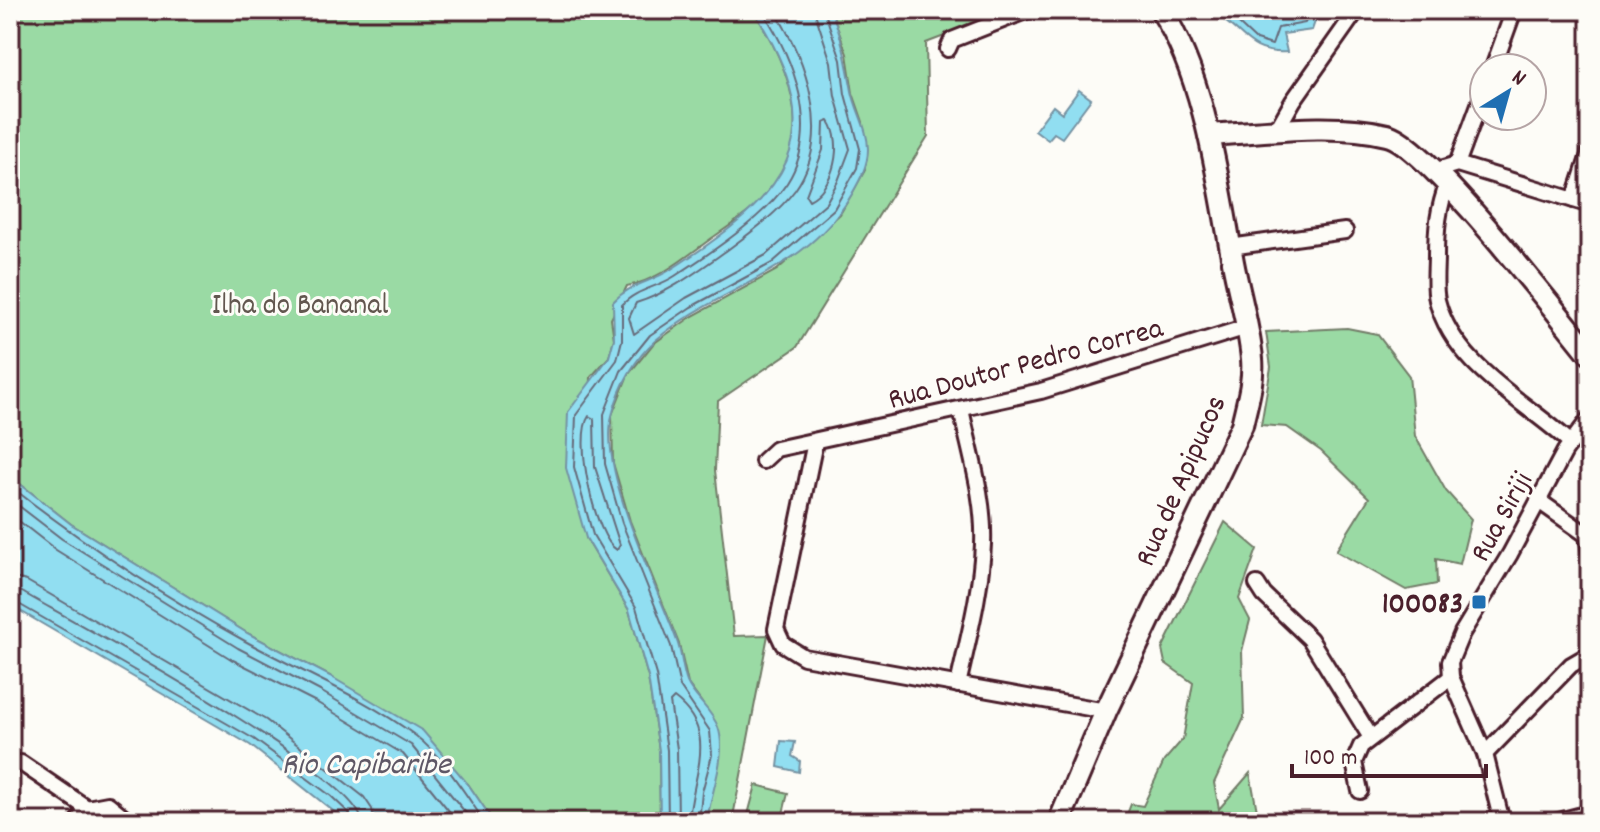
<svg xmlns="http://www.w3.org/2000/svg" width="1600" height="832" viewBox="0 0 1600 832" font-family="Dekko,sans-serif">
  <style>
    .green { fill: #9adaa4; stroke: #727c68; stroke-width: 2 }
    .water { fill: #91def1; stroke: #7592a2; stroke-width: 2 }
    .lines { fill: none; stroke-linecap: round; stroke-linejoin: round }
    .shore { stroke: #666b7a; stroke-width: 2 }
    .street-casing { stroke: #4a1f2b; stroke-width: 20 }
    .secondary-casing { stroke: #4a1f2b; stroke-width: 26 }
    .street { stroke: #fdfcf7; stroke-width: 14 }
    .secondary { stroke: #fdfcf7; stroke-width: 20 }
    .poi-dot { fill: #1f6fb2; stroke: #fdfcf7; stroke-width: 3 }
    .labels { text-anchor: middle; stroke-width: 6; stroke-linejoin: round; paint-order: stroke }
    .park-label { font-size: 30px; fill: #62574f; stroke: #fdfcf7 }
    .street-label { font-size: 30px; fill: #4a1f2b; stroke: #fdfcf7 }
    .poi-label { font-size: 30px; font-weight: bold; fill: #4a1f2b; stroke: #fdfcf7; text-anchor: end }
    .water-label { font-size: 32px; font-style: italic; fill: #5f5866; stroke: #fdfcf7 }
  </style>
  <rect width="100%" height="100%" fill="#fdfcf7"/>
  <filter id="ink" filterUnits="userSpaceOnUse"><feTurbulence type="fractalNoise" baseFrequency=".0125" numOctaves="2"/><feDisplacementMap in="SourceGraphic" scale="16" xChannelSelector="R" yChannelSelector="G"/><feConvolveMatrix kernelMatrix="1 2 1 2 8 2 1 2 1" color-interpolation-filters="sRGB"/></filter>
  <g filter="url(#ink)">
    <g class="green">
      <path d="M 10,10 L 753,10 C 784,58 813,122 781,177 C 766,203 736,221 712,238 C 684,258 661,279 627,286 L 611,319 L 614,339 L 609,357 L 591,377 L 586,538 L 629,610 L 648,677 L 659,750 L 660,822 L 494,822 L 468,784 L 330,676 L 247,633 L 71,524 L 10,476 Z"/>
      <polygon points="831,10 1013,10 926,43 928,136 797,347 718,401 715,470 734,636 768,635 732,822 707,822 709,794 720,755 702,703 688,684 679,644 630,521 613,463 612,415 628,375 653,344 691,317 777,270 840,214 854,190 865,170 863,122 853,93 847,54"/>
      <polygon points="1347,328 1377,334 1409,376 1415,436 1446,491 1471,519 1460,564 1436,559 1437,584 1406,590 1336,551 1369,498 1321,451 1287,427 1261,425 1271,367 1266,332"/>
      <polygon points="1225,522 1257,549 1239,599 1250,620 1242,651 1244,718 1214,783 1219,809 1250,773 1259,822 1124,822 1131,804 1143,806 1164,761 1183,739 1193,683 1165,663 1162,649"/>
      <polygon points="756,785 788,793 781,822 746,822"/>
    </g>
    <g class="water">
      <path d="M 753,10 L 831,10 C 843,41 846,59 852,91 C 856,111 868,129 868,149 C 868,166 860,180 852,194 C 807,273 719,286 656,340 C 635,358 620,386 613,412 C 596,468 657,585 677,641 C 682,654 682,669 687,682 C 694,698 712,710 718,727 C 728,755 710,794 707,822 L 660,822 L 659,750 L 648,677 L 629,610 L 586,538 L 566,468 L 568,412 L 609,357 L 614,339 L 613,302 C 630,283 650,283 670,270 C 786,195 837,141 753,10 Z"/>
      <path d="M 1181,10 L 1319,10 L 1312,30 L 1283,34 L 1287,52 C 1246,55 1243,28 1211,12 L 1186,20 Z"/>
      <polygon points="1079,90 1091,99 1062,138 1054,133 1048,140 1035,130 1053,106 1062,113"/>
      <polygon points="10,476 71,524 247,633 330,676 423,731 468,784 494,822 347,822 250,745 10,605"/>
      <polygon points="781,741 795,742 792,756 800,761 799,772 778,767"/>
    </g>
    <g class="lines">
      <g class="shore">
        <path d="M 774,10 C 806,59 834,136 795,190 C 776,215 751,232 726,251 C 696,272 671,292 636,303 L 629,318 L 634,334 L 686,298 L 766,255 L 826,203 L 838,181 L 850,149 L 835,96 L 831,62 L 814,10"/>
        <polyline points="1224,10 1256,40 1272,45 1278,28 1305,23 1310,10"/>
        <path d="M 829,121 C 844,143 834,188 809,200 L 806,195 L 823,150 L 824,123 Z"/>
        <path d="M 589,416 L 594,419 L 595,467 L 620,545 L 617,550 C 595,538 573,438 589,416 Z"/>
        <path d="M 10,486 C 83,543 163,596 245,641 C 301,672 364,697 416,736 C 443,757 465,794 485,822"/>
        <polyline points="10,499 62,539 238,648 322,692 411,745 473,822"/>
        <polyline points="10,514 56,550 231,659 316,702 403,754 458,822"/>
        <polyline points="10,577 27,581 266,720 364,797 372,809 374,822"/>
        <path d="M 10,589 L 22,592 C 74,622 359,775 362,822"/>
        <polyline points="10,599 254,739 331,796 350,814 351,822"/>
        <path d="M 668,822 L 667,750 L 656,675 L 636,607 L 593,535 L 574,467 L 576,415 L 617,360 L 622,340 L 622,305 C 636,289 657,288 675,276 C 709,254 765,217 787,183 C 822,128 793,58 762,10"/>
        <path d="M 678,822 L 677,749 L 670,702 L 674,698 C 721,733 691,776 689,822"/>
        <polyline points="699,822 702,792 712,755 710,731 680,687 671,646 622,523 605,464 604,414 621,371 650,335 691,307 772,263 834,209 847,186 857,168 860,149 845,94 841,60 824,10"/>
      </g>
      <g class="street-casing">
        <g id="street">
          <polyline points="948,49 952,40 1028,10"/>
          <polyline points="1493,68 1514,10"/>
          <polyline points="1276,131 1293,101 1357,10"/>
          <polyline points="1457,164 1484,91"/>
          <polyline points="1434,171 1457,164 1590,205"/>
          <path d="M 1448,183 C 1438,208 1436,230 1436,256 C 1436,270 1434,287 1437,300 C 1453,365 1525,401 1571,443"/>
          <polyline points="1574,200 1590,152"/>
          <polyline points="1230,247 1345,231"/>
          <polyline points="815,442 776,629 783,644 804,657 1106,711"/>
          <polyline points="763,461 776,449 1041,391 1247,327"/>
          <polyline points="1539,501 1587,535 1590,552"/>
          <polyline points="1257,584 1264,595 1310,639 1370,736"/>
          <path d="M 958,685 C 968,639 981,592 983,544 C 985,499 970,453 961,409"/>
          <polyline points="1485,754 1571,665 1590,654"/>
          <polyline points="10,765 21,763 87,808"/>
          <polyline points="1360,791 1354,762 1361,746 1451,677"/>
          <polyline points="87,808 108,804 130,822"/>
          <polyline points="77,822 87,808"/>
          <polyline points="1502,822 1485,754 1451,677 1450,662 1462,633 1510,554 1565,451 1590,418"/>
          <polyline points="1555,822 1590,813"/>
        </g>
      </g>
      <g class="secondary-casing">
        <g id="secondary">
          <path d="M 1209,135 C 1263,132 1334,122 1387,135 C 1427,144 1557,314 1590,354"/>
          <path d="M 1059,822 L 1106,711 L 1242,425 C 1247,403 1254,381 1252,359 C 1249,326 1239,294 1233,262 C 1218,182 1206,80 1161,10"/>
        </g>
      </g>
      <use href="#street" class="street"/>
      <use href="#secondary" class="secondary"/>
    </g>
  </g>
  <rect class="poi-dot" x="1471" y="594" width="16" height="16" rx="4"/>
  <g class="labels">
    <g class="park-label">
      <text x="300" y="313">Ilha do Bananal</text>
    </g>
    <g class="street-label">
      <text transform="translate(1025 362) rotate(-15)" y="10">Rua Doutor Pedro Correa</text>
      <text transform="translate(1179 480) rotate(-66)" y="10">Rua de Apipucos</text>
      <text transform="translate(1500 516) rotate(-61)" y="10">Rua Siriji</text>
    </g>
    <g class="poi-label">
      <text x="1463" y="612">100083</text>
    </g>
    <g class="water-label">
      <text x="366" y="773">Rio Capibaribe</text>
    </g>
  </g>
  <rect width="1600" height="832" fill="none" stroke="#fdfcf7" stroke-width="40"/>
  <rect x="20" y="20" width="1560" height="792" fill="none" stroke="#4a1f2b" stroke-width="3" filter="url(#ink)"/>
  <g transform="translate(1508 92) rotate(37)"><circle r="38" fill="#fdfcf7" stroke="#b5a4a5" stroke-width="2"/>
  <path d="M0-6L14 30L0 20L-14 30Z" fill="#1f6fb2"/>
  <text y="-12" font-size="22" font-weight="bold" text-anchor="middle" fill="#4a1f2b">N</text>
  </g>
  <path d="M1292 764v12h194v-12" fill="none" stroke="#4a1f2b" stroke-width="4"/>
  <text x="1304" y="764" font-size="24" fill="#4a1f2b" stroke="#fdfcf7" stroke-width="6" paint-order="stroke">100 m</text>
</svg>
